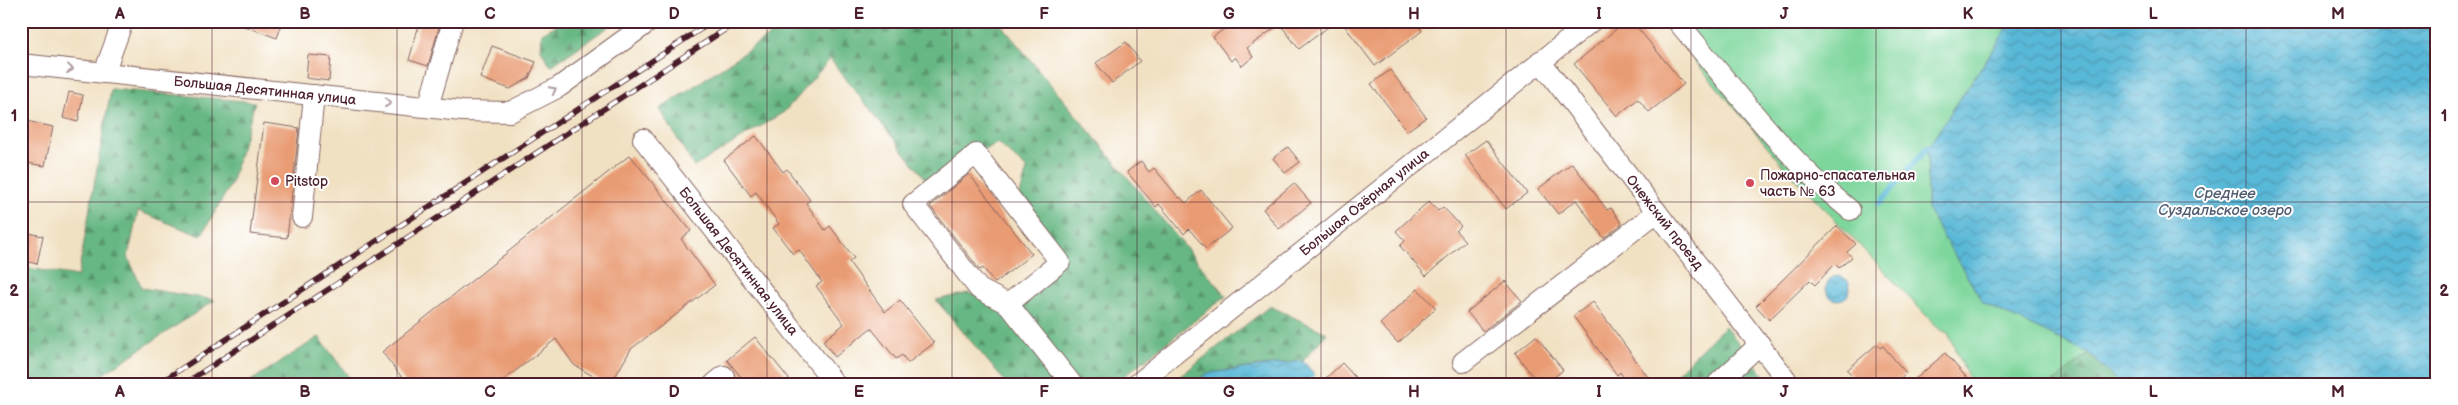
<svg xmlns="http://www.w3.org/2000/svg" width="2458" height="405" viewBox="0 0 2458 405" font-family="'Balsamiq Sans',sans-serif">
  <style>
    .green { fill: #7dd69b; stroke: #647a63 }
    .forest { fill: url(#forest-firs); stroke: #586b57 }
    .water { fill: url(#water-waves); stroke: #526c81 }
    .pier { fill: #f1e1c3 }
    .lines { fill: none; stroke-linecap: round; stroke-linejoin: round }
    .stream { stroke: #59b8d7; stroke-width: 5.5 }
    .building { fill: #e99b73 }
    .minor-casing { stroke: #846360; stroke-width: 22 }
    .minor { stroke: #fff; stroke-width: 20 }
    .rail-casing { stroke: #4a1f2b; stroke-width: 5.5 }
    .rail { stroke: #fff; stroke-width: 4; stroke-dasharray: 11; stroke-linecap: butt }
    .oneway { stroke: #ae9aa0 }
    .grid { fill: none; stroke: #4a1f2b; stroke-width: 1; stroke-opacity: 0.55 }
    .poi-dot { fill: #d1495b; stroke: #fff; stroke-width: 2 }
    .labels { text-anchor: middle; stroke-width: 4; stroke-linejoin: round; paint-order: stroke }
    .street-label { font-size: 14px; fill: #4a1f2b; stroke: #fff }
    .poi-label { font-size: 14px; fill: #4a1f2b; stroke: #fff; text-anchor: start }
    .water-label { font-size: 15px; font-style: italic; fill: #505c70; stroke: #fff }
    .neatline { fill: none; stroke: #4a1f2b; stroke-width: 2 }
    .grid-label { font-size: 16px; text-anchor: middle; font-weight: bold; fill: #4a1f2b }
  </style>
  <defs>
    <pattern id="forest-firs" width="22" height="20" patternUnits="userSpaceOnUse" patternTransform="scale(1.25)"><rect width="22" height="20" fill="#66b783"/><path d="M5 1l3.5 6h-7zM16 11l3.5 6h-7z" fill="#56946b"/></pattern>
    <pattern id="water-waves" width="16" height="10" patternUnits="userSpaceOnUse" patternTransform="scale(1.25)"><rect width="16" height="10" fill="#59b8d7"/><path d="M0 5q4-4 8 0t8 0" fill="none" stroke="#4c95af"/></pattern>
  </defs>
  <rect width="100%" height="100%" fill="#fff"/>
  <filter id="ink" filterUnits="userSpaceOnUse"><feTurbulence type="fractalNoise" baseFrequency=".02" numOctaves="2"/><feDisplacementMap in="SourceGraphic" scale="10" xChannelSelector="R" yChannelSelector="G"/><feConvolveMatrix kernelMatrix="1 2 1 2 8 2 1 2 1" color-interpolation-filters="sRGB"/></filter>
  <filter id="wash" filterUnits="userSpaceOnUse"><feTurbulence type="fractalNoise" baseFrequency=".0096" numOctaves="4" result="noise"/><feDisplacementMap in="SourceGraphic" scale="20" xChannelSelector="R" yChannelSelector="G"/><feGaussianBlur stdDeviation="1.12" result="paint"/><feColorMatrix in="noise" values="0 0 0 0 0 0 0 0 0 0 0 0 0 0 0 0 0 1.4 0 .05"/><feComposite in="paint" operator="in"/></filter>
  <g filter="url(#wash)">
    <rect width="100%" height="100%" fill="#f1e1c3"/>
    <polygon class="green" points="1661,21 2012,21 1928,147 1927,209 1983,303 2089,353 2051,384 1964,384 1969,379 1948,333 1940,330 1784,166"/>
    <g class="forest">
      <polygon points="564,21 617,21 551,66 541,50 542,33"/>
      <polygon points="791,21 998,21 1226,296 1114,384 1007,384 936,300 969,293 1008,304 1060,262 1017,206 1027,169 998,143 976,154 933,188 830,59 784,112 694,167 660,109"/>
      <polygon points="111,89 255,102 231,184 201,236 138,211 128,257 142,288 215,300 88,384 21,384 21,267 78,276"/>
      <polygon points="1270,306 1327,333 1303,361 1208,373 1191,384 1170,384"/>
      <polygon points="1725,326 1771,384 1755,384 1753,381 1750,384 1666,384"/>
      <polygon points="319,337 354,384 246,384"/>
      <polygon points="2089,353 2119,384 2051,384"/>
    </g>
    <g class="water">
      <polygon points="2012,21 2437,21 2437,384 2119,384 2089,353 1983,303 1927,209 1928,147"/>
      <circle cx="1838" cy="288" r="12"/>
      <polygon points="1303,361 1323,384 1191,384 1208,373"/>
    </g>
    <polygon class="pier" points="1317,373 1326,384 1305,384"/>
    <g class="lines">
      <polyline class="stream" points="1879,204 1928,147"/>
    </g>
    <g id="blocks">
      <g class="building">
        <polygon points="237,21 283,21 277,38 236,23"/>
        <polygon points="420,21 441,21 428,66 409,60"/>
        <polygon points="1235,21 1336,21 1299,49 1280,24 1247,48 1253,57 1242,66 1235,57 1231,61 1213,37"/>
        <polygon points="1341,21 1415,21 1422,31 1375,66"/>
        <polygon points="1626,21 1632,21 1684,84 1649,112 1638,99 1617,116 1574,64"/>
        <polygon points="1126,42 1140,61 1112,83 1096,63"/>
        <polygon points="492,46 536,62 529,78 510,89 480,78"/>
        <polygon points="308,55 331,57 329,81 306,78"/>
        <polygon points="1390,70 1426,117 1407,131 1371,84"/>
        <polygon points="69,92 83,95 78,122 63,118"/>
        <polygon points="27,121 53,127 45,166 21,162 21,147"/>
        <polygon points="264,123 299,128 287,238 250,234"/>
        <polygon points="756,136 783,172 787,169 810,200 806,203 825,230 830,226 854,258 849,262 885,312 900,300 934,343 908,363 902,355 896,359 871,328 835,357 823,341 844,324 816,286 822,282 799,250 793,254 773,228 779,224 756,192 751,196 724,160"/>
        <polygon points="1486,140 1527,193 1506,209 1465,155"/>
        <polygon points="1288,147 1300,162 1285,173 1273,158"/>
        <polygon points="630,155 691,231 681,239 715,285 631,349 611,384 607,384 574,365 556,339 499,384 407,384 382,352"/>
        <polygon points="1141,161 1149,172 1154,168 1179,198 1180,197 1186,203 1201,190 1232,228 1206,249 1189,229 1184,234 1159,204 1156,207 1127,172"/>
        <polygon points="1572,163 1607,210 1611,208 1622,224 1604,238 1576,200 1558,214 1538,189"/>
        <polygon points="969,174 1032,254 995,283 983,268 980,270 930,206"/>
        <polygon points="1294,183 1311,203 1279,229 1263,209"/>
        <polygon points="1429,201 1438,211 1443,207 1461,226 1456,231 1465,241 1426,276 1400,246 1405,241 1396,231"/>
        <polygon points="1837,226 1856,244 1847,252 1852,257 1839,268 1835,264 1815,285 1810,280 1769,320 1756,306"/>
        <polygon points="24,232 43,236 37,264 21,260"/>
        <polygon points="1505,281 1522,301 1483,331 1467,312"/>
        <polygon points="1418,289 1436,308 1398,343 1380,324"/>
        <polygon points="1593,302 1611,326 1653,384 1628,384 1620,372 1617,375 1573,316"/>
        <polygon points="1536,336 1563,370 1546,384 1539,384 1515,353"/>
        <polygon points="755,337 793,384 747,384 727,360"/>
        <polygon points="1877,344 1880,348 1883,346 1906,373 1894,384 1840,384 1851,374 1847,370"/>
        <polygon points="1945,353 1972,384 1910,384"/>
        <polygon points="1342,363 1361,384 1320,384"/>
      </g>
    </g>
  </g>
  <g filter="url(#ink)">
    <use href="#blocks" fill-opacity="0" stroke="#846360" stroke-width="1"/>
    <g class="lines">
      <g class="minor-casing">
        <g id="minor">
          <path d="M 1677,21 C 1732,86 1784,157 1850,210"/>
          <polyline points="1540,61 1786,379 1787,384"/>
          <polyline points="21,64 462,111 510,112 559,87 650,21"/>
          <polyline points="104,73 123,21"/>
          <polyline points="428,107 453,21"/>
          <polyline points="643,139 835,384"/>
          <polyline points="302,217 314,95"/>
          <polyline points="1008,304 1060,262 976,154 913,204 979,289 1008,304 1072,384"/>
          <polyline points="1463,362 1657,212"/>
          <polyline points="714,384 724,376"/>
          <polyline points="1137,384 1592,21"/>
          <polyline points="1717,384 1760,344"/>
        </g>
      </g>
      <use href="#minor" class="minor"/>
      <g class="rail-casing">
        <g id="rail">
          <polyline points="158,384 713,21"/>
          <polyline points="184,384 738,21"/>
        </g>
      </g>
      <use href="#rail" class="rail"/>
    </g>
    <defs><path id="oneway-chevron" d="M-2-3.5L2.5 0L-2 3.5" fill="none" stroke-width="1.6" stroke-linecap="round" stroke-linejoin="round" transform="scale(1.25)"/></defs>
    <g class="oneway">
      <use href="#oneway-chevron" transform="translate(70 69) rotate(6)"/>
      <use href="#oneway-chevron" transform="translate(553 90) rotate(-28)"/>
      <use href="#oneway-chevron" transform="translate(388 103) rotate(6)"/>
    </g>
  </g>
  <path class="grid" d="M 212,21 L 212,384M 397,21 L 397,384M 582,21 L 582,384M 767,21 L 767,384M 952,21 L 952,384M 1137,21 L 1137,384M 1321,21 L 1321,384M 1506,21 L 1506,384M 1691,21 L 1691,384M 1876,21 L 1876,384M 2061,21 L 2061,384M 2246,21 L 2246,384M 21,202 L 2437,202"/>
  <g class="poi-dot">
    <circle cx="275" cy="181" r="5"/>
    <circle cx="1750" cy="183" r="5"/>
  </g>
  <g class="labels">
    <g class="street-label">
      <text transform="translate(265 90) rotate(6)" y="5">Большая Десятинная улица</text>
      <text transform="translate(1364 202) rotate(-39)" y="5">Большая Озёрная улица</text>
      <text transform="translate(1665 222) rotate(52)" y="5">Онежский проезд</text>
      <text transform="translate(739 261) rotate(52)" y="5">Большая Десятинная улица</text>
    </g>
    <g class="poi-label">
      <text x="1760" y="180">Пожарно-спасательная<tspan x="1760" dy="16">часть № 63</tspan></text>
      <text x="285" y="186">Pitstop</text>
    </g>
    <g class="water-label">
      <text x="2225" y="198">Среднее<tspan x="2225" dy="17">Суздальское озеро</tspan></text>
    </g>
  </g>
  <rect width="2458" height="405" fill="none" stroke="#fff" stroke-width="55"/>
  <rect x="28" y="28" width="2402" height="350" class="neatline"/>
  <g class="grid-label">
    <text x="120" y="19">A</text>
    <text x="305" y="19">B</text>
    <text x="490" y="19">C</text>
    <text x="674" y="19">D</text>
    <text x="859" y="19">E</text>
    <text x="1044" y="19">F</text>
    <text x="1229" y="19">G</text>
    <text x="1414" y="19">H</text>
    <text x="1599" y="19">I</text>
    <text x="1784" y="19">J</text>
    <text x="1968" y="19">K</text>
    <text x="2153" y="19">L</text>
    <text x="2338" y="19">M</text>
    <text x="14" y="121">1</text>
    <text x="2444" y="121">1</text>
    <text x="14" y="296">2</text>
    <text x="2444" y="296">2</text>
    <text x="120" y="397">A</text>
    <text x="305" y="397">B</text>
    <text x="490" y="397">C</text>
    <text x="674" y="397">D</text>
    <text x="859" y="397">E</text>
    <text x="1044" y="397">F</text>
    <text x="1229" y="397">G</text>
    <text x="1414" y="397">H</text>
    <text x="1599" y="397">I</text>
    <text x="1784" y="397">J</text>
    <text x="1968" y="397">K</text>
    <text x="2153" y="397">L</text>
    <text x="2338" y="397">M</text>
  </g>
</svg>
